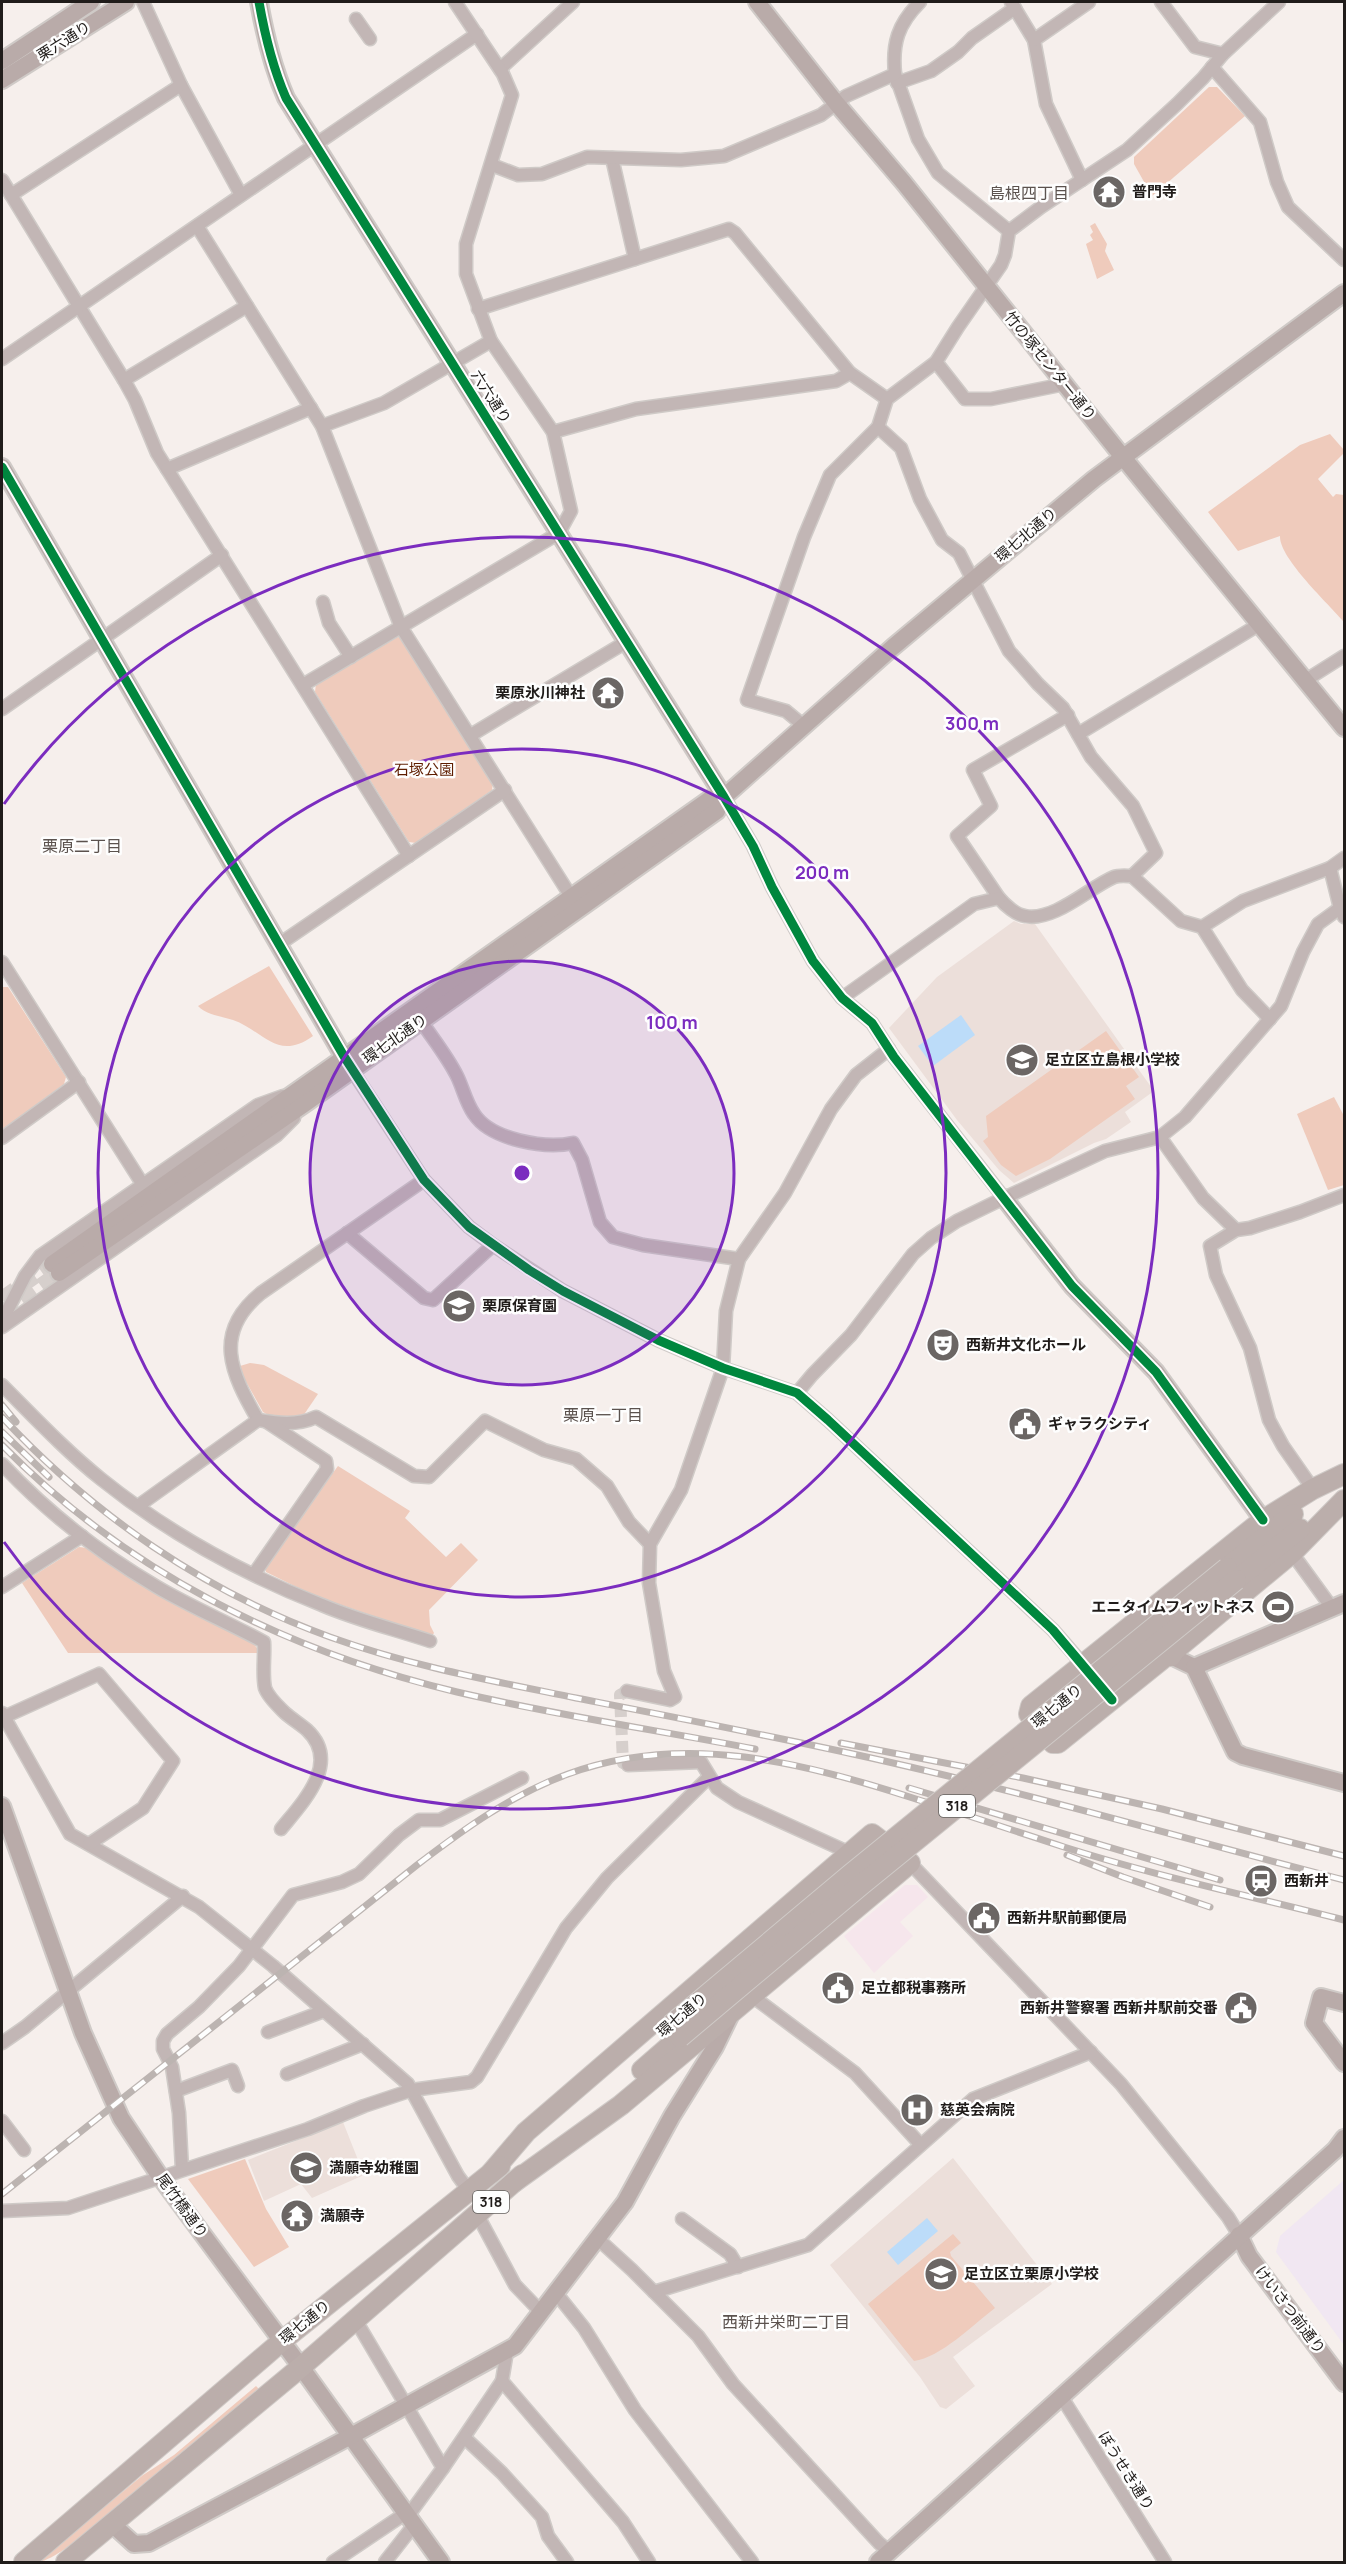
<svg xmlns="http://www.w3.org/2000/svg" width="1346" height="2564" viewBox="0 0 1346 2564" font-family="Manrope,'Noto Sans JP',sans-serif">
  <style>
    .commercial { fill: #f1e7f2 }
    .industrial { fill: #f6e6ec }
    .built { fill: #ecdfda }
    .green { fill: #efcbbc }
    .water { fill: #bcdcf9 }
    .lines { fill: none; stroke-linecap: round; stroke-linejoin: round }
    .street-tunnel { stroke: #d6cfcc; stroke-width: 12; stroke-dasharray: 12 6; stroke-linecap: butt }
    .secondary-tunnel { stroke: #d6cfcc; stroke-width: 16; stroke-dasharray: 16 8; stroke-linecap: butt }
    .street-casing { stroke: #cfcac7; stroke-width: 15 }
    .secondary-casing { stroke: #cfcac7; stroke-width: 20 }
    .primary-casing { stroke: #cfcac7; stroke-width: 22 }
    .street { stroke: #c2b6b5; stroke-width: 12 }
    .secondary { stroke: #b9aba9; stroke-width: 16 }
    .primary { stroke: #bbaeab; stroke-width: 20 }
    .rail-casing { stroke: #bcb4b1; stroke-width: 7 }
    .rail { stroke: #fefefe; stroke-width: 4.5; stroke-dasharray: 14; stroke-linecap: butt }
    .primary-bridge-casing { stroke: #cfcac7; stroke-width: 22; stroke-linecap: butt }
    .primary-bridge { stroke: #bbaeab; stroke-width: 20 }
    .cycleway-casing { stroke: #fefefe; stroke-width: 13 }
    .cycleway { stroke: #00873e; stroke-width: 9 }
    .ring { fill: none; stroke: #7b2cbf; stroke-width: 3 }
    .labels { text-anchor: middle; stroke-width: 5; stroke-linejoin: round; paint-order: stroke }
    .shield { fill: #fefefe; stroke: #63605e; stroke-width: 1.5 }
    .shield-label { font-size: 14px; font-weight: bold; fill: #201c1a }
    .street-label { font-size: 15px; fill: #201c1a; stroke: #fefefe }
    .poi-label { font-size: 15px; font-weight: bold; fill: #201c1a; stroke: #fefefe; text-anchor: start }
    .park-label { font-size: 15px; fill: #5e1d00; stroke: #fefefe }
    .neighbourhood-label { font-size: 16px; fill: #5b524e; stroke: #fefefe }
    .centre { fill: #7b2cbf; stroke: #fefefe; stroke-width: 3 }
    .ring-label { font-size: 18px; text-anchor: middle; font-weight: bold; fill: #7b2cbf; stroke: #fefefe; stroke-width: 5; stroke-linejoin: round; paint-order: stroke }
  </style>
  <rect width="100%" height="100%" fill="#f6efec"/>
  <polygon class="commercial" points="1344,2180 1344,2345 1276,2252 1280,2236"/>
  <polygon class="industrial" points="905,1885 917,1885 928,1897 900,1922 913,1936 874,1973 844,1936"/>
  <g class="built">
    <polygon points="1014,921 1021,924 1035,924 1154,1091 1125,1112 1131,1122 1106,1139 1094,1143 1014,1183 999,1170 957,1120 889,1028 937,977"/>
    <polygon points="343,2122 364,2175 312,2198 301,2184 264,2201 248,2160"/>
    <polygon points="953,2158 1052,2284 953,2357 975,2386 946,2409 940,2407 920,2377 830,2265"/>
  </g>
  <g class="green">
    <polygon points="1209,87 1217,87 1245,116 1152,196 1134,164 1134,157"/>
    <polygon points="1095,223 1107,244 1105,251 1114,270 1097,279 1086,244 1093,240 1090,235 1093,232 1090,226"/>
    <path d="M 1330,434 L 1344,450 L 1344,453 L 1318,479 L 1333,497 L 1336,494 L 1344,495 L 1344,622 C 1329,604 1279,558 1280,536 L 1238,551 L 1208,512 L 1300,445 Z"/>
    <polygon points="398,637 402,638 493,783 492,790 416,843 409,842 315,692 316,684"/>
    <path d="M 269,966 L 313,1036 C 277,1062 264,1031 233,1020 C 221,1016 206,1015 198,1006 Z"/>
    <polygon points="2,987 8,987 66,1077 64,1084 2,1130"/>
    <polygon points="1106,1031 1139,1077 1126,1086 1135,1099 1050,1159 1016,1176 1001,1165 983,1141 988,1137 986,1116"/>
    <polygon points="1334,1097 1344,1116 1344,1185 1328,1190 1297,1114"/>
    <path d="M 250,1363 L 264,1365 L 318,1394 L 303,1416 C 290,1418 275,1419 263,1412 L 244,1378 L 240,1366 Z"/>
    <polygon points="338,1466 410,1511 405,1518 446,1557 461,1543 478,1560 429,1610 430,1625 434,1633 432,1636 315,1596 266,1572 265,1567"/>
    <path d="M 79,1547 C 101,1548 122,1573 141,1584 C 177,1606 214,1625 252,1642 L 257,1648 L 257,1653 L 68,1653 L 22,1583 Z"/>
    <polygon points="245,2159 266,2209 289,2247 254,2267 188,2179"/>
    <path d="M 953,2234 L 961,2243 L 950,2252 L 951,2256 L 995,2308 C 974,2324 940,2358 914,2361 L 868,2304 Z"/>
    <path d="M 256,2386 L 259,2389 C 227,2416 66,2562 38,2562 L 143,2475 L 174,2455 Z"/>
  </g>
  <g class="water">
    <polygon points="961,1015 975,1035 933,1066 918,1046"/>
    <polygon points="927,2218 938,2231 898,2265 887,2252"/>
  </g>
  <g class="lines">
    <polyline class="street-tunnel" points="627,1691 620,1695 623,1763 628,1765"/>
    <g class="secondary-tunnel">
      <polyline points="2,1299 52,1264"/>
      <polyline points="2,1314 59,1273"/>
    </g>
    <g class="street-casing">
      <g id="street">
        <polyline points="143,2 181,85 241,195"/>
        <polyline points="1011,2 1034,40 1046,104 1082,180"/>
        <polyline points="1161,2 1195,47 1223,54"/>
        <polyline points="356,19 370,39"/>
        <polyline points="1034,40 1089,2"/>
        <polyline points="1212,67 1260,122 1277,182 1288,207 1344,260"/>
        <polyline points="500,69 573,2"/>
        <polyline points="895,74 918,139 938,173 1009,231"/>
        <polyline points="897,83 931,71 958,52 972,38 1015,8"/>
        <polyline points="612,158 635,259"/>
        <path d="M 492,165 L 518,175 L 542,174 L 587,157 L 681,160 L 724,156 L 821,115 L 846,96 L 895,74 C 892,43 898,24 920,2"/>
        <polyline points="2,180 124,380 135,400 157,453 409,856"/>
        <polyline points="11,195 181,85"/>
        <polyline points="197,226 322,426 401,627 575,903"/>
        <polyline points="478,309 729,229 735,233 850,373 887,399"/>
        <polyline points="2,359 477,34"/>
        <polyline points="936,362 965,399 991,399 1065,384"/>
        <polyline points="124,380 247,306"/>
        <polyline points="322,426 384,403 491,341"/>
        <polyline points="878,427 901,448 920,499 942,540 959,553 1009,651 1038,684 1063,708 1091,757 1133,806 1156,853 1132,876 1181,921 1202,927 1242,990 1270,1019"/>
        <polyline points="553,432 636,409 836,381 850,373"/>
        <polyline points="167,469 311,408"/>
        <polyline points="323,602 329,623 351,657"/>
        <polyline points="1306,680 1344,656"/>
        <polyline points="303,685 559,533 571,511 553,432 491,341 466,274 466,244 512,95 503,74 455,2"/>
        <polyline points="2,709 222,555"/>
        <path d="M 1068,715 L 973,770 L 991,806 L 957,836 L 999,898 C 1005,905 1016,915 1025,916 C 1054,922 1090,887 1114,877 C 1119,875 1127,876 1132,876"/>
        <polyline points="804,726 786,711 747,700 804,537 830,475 878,427 887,399 936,362 958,327 1001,265 1005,255 1009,231 1041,207 1127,150 1177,104 1203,78 1223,54 1279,2"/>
        <polyline points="1078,734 1260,624"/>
        <polyline points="471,735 626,642"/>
        <polyline points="724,797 753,846 772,887 813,961 842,998 872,1023 894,1057 1004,1198"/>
        <polyline points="1330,868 1340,908 1344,917"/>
        <polyline points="1202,927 1243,901 1330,868 1344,858"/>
        <polyline points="278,945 505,790"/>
        <polyline points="2,962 143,1185"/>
        <polyline points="842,998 974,904 999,898"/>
        <path d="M 421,1021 C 433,1039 447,1056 457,1076 C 463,1088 466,1103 474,1114 C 491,1140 545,1149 573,1143 L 582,1160 L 600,1222 L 613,1237 L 643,1245 L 739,1259"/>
        <polyline points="352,1070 424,1180 469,1227 493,1245 563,1291 658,1340 723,1368 797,1393 828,1420 1053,1630 1086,1668"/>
        <polyline points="1160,1137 1203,1198 1236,1230"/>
        <polyline points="2,1138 79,1082"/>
        <polyline points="347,1233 424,1298 433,1300 493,1245"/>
        <polyline points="2,1321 25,1276 40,1256 258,1105 283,1096"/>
        <polyline points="2,1327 277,1135 294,1118"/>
        <path d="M 2,1385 C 34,1417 65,1450 101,1479 C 167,1532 243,1574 322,1605 C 357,1620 394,1629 430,1641"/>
        <polyline points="797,1393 812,1375 851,1335 913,1254 931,1238 957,1221 1004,1198 1105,1151 1160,1137 1185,1117 1281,1006 1303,952 1318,924 1344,905"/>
        <path d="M 258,1420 C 231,1373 212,1333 261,1293 L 424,1180"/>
        <path d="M 2,1464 C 46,1511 101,1554 157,1587 C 191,1607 229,1623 264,1642 C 265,1656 262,1674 265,1688 C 268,1697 278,1706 285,1713 C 292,1719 300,1724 307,1730 C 342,1763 302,1803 281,1829"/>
        <polyline points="1313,1489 1283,1446 1269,1420 1250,1348 1216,1275 1210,1246 1236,1230 1250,1228 1300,1212 1344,1195"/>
        <path d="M 138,1506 L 258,1420 C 277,1423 297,1426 316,1417 L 414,1476 L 429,1477 L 485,1421 L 544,1450 L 576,1459 L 607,1486 L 629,1522 L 650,1544"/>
        <polyline points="1292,1553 1332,1608"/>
        <polyline points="254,1574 327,1469 326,1461 267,1422"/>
        <polyline points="2,1587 82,1536"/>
        <polyline points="627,1691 670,1700 675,1697 664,1671 649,1583 650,1544 681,1490 723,1368 726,1311 739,1259 785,1193 831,1109 856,1075 889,1049"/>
        <polyline points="2,1713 70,1834 199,1907 273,1966 408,2084 458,2176 469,2191"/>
        <polyline points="4,1717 99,1674 173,1761 143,1808 89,1844"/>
        <polyline points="628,1765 701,1762 717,1788 738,1802 850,1853"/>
        <polyline points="910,1863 1121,2084 1228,2217 1239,2235"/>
        <polyline points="752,1996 855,2073 920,2144"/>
        <polyline points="268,2032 324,2011"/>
        <polyline points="2,2043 25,2027 183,1896"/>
        <polyline points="287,2074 363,2044"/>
        <polyline points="176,2091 232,2070 238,2086"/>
        <polyline points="2,2121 24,2150"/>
        <polyline points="182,2169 179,2113 172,2067 163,2049 163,2041 167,2034 199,2007 239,1966 293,1895 342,1882 359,1874 399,1835 419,1820 440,1820 522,1778"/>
        <polyline points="2,2211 68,2208 308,2129 364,2106 412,2090 471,2082 477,2077 566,1928 607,1878 709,1777"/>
        <polyline points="477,2214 515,2285 541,2312"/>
        <polyline points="682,2219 730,2254 738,2267"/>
        <polyline points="598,2239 632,2270 698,2336 733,2384 879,2543 890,2552"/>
        <polyline points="654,2292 808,2245 973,2099 1091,2052"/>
        <polyline points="556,2293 584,2328 635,2410 752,2562"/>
        <polyline points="355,2319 443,2468 502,2381 507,2351"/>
        <polyline points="502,2381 623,2522 649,2562"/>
        <polyline points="1061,2396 1165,2562"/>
        <polyline points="465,2438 502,2473 542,2517 548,2536 567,2562"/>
        <polyline points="408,2516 443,2468"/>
        <polyline points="333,2562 406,2513"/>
        <polyline points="385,2562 414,2525"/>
      </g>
    </g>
    <g class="secondary-casing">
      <g id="secondary">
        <path d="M 259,2 C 265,36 272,66 286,98 L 724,797"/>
        <polyline points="757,2 837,104 904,183 1122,456 1344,728"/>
        <polyline points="2,61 91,2"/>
        <polyline points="2,80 126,2"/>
        <polyline points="2,467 349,1066"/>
        <polyline points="1004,1198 1072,1286 1156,1372 1263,1520"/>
        <polyline points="52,1264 710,799 724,797"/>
        <polyline points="59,1273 306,1103 717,811 724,797 893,647 1094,479 1344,293"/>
        <polyline points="1171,1656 1194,1667 1235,1752 1243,1756 1344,1783"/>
        <polyline points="1194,1667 1344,1603"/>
        <polyline points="2,1806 83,2033 121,2118 161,2178 301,2367 441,2562"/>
        <polyline points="1344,2003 1321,1997 1314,2023 1344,2063"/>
        <polyline points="1239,2235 1249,2256 1344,2383"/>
        <polyline points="113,2525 134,2544 149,2543 351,2436 515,2346 625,2202 672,2116 715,2047 731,2014"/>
        <polyline points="878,2562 1335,2150 1344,2138"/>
      </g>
    </g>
    <g class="primary-casing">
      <g id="primary">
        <polyline points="1344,1474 1313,1489 1263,1520 1031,1706 1029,1714 1053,1743 1058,1743 1165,1657 1171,1656 1175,1650 1292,1553 1344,1500"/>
        <polyline points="1227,1568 1293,1514"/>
        <polyline points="1236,1580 1300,1529"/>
        <polyline points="642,2070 680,2037"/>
        <polyline points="491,2173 526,2132 872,1834 910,1863 621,2105 514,2182"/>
        <polyline points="24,2562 282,2341 500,2166"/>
        <polyline points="66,2562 301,2367 522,2175"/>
      </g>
    </g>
    <use href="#street" class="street"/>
    <use href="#secondary" class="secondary"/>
    <use href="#primary" class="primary"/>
    <g class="rail-casing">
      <g id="rail">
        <polyline points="2,1405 16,1422"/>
        <path d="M 2,1417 C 92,1514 205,1592 330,1637 C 410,1666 493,1681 576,1698 C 668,1716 761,1734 853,1754 C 1018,1790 1181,1838 1344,1880"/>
        <polyline points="2,1432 49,1477"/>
        <path d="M 2,1445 C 126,1571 285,1651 457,1692 C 555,1715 656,1730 755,1749"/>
        <polyline points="841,1743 1023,1778 1162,1809 1344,1856"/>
        <polyline points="909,1788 1220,1880"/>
        <polyline points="1067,1855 1123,1877 1210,1907"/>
        <path d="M 2,2194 L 417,1865 C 464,1829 511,1795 568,1774 C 685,1731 805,1763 919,1800 C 967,1815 1015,1831 1064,1847 C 1155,1876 1251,1896 1344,1920"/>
      </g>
    </g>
    <use href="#rail" class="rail"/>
    <g class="primary-bridge-casing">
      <g id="primary-bridge">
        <polyline points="671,2025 851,1874 1227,1568"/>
        <polyline points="680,2037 861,1885 1236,1580"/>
      </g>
    </g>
    <use href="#primary-bridge" class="primary-bridge"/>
    <g class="cycleway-casing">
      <g id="cycleway">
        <path d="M 259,2 C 265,36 272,66 286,98 L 724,797 L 753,846 L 772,887 L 813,961 L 842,998 L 872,1023 L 894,1057 L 1072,1286 L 1156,1372 L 1263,1520"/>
        <polyline points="2,467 345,1058 424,1180 469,1227 529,1270 563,1291 658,1340 723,1368 797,1393 828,1420 1053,1630 1112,1700"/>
      </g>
    </g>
    <use href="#cycleway" class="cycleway"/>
  </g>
  <circle cx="522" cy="1173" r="212" fill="#7b2cbf" fill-opacity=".12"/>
  <g class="ring">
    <circle cx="522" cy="1173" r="212"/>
    <circle cx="522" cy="1173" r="424"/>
    <path d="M4 804A636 636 0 1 1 4 1542"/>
  </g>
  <defs>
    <g id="temple-disc" transform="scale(1.725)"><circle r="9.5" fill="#6b6664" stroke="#fefefe"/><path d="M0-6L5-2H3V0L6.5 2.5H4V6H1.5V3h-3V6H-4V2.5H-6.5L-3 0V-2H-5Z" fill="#fff"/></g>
    <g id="school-disc" transform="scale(1.725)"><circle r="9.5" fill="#6b6664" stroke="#fefefe"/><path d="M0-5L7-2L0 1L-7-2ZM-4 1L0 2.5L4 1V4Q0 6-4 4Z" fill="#fff"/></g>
    <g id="theatre-disc" transform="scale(1.725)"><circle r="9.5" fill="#6b6664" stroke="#fefefe"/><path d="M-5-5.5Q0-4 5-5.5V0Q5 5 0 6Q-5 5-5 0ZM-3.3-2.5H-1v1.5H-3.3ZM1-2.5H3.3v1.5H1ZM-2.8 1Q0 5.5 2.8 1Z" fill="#fff"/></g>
    <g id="civic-disc" transform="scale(1.725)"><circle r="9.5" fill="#6b6664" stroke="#fefefe"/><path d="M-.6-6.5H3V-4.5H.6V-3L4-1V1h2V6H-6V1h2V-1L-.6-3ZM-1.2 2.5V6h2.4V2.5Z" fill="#fff"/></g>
    <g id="stadium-disc" transform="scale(1.725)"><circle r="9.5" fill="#6b6664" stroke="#fefefe"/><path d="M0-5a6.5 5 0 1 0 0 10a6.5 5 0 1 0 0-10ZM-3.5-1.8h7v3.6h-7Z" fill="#fff"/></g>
    <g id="station-disc" transform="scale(1.725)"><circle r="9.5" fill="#6b6664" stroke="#fefefe"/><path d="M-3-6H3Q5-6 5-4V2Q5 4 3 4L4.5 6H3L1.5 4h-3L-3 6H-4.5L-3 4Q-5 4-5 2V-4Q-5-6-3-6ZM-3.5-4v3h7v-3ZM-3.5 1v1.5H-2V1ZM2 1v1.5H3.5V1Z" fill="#fff"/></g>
    <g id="hospital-disc" transform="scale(1.725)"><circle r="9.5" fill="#6b6664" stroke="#fefefe"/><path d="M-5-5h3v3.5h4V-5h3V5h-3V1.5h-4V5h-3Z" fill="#fff"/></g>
  </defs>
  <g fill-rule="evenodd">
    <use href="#temple-disc" x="1109" y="192"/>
    <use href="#temple-disc" x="608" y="693"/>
    <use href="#school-disc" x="1022" y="1060"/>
    <use href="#school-disc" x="459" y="1306"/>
    <use href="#theatre-disc" x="943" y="1345"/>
    <use href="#civic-disc" x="1025" y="1424"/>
    <use href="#stadium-disc" x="1278" y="1607"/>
    <use href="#station-disc" x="1261" y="1881"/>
    <use href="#civic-disc" x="984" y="1918"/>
    <use href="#civic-disc" x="838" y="1988"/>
    <use href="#civic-disc" x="1241" y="2008"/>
    <use href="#hospital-disc" x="917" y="2110"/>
    <use href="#school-disc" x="306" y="2168"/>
    <use href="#temple-disc" x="297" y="2216"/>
    <use href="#school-disc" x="941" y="2274"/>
  </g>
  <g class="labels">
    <g class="shield">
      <rect x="939" y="1795" width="36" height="22" rx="4.5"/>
      <rect x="473" y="2191" width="36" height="22" rx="4.5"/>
    </g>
    <g class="shield-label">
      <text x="957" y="1811">318</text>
      <text x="491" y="2207">318</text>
    </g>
    <g class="street-label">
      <text transform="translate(64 41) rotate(-32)" y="5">栗六通り</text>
      <text transform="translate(1050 366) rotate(51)" y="5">竹の塚センター通り</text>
      <text transform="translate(491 397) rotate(58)" y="5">六六通り</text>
      <text transform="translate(1026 535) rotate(-40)" y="5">環七北通り</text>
      <text transform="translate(395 1039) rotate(-35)" y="5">環七北通り</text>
      <text transform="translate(1057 1706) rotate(-39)" y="5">環七通り</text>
      <text transform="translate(682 2015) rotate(-40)" y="5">環七通り</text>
      <text transform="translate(182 2206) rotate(54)" y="5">尾竹橋通り</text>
      <text transform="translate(1290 2310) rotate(53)" y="5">けいさつ前通り</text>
      <text transform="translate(305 2322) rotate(-39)" y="5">環七通り</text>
      <text transform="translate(1126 2471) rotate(58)" y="5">ぼうせき通り</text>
    </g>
    <g class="poi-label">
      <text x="1132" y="197">普門寺</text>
      <text x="585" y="698" text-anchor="end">栗原氷川神社</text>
      <text x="1045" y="1065">足立区立島根小学校</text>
      <text x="482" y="1311">栗原保育園</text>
      <text x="966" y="1350">西新井文化ホール</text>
      <text x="1048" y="1429">ギャラクシティ</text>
      <text x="1255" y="1612" text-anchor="end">エニタイムフィットネス</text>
      <text x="1284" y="1886">西新井</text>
      <text x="1007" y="1923">西新井駅前郵便局</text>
      <text x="861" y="1993">足立都税事務所</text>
      <text x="1218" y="2013" text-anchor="end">西新井警察署 西新井駅前交番</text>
      <text x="940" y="2115">慈英会病院</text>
      <text x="329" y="2173">満願寺幼稚園</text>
      <text x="320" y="2221">満願寺</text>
      <text x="964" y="2279">足立区立栗原小学校</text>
    </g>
    <g class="park-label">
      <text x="424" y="775">石塚公園</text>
    </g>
    <g class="neighbourhood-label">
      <text x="1029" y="199">島根四丁目</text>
      <text x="82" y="852">栗原二丁目</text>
      <text x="603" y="1421">栗原一丁目</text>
      <text x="786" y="2328">西新井栄町二丁目</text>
    </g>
  </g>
  <circle cx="522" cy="1173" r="9" class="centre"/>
  <g class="ring-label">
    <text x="972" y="730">300 m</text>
    <text x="822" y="879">200 m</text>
    <text x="672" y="1029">100 m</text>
  </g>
  <rect width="1346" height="2564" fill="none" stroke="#201c1a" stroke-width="6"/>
</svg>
